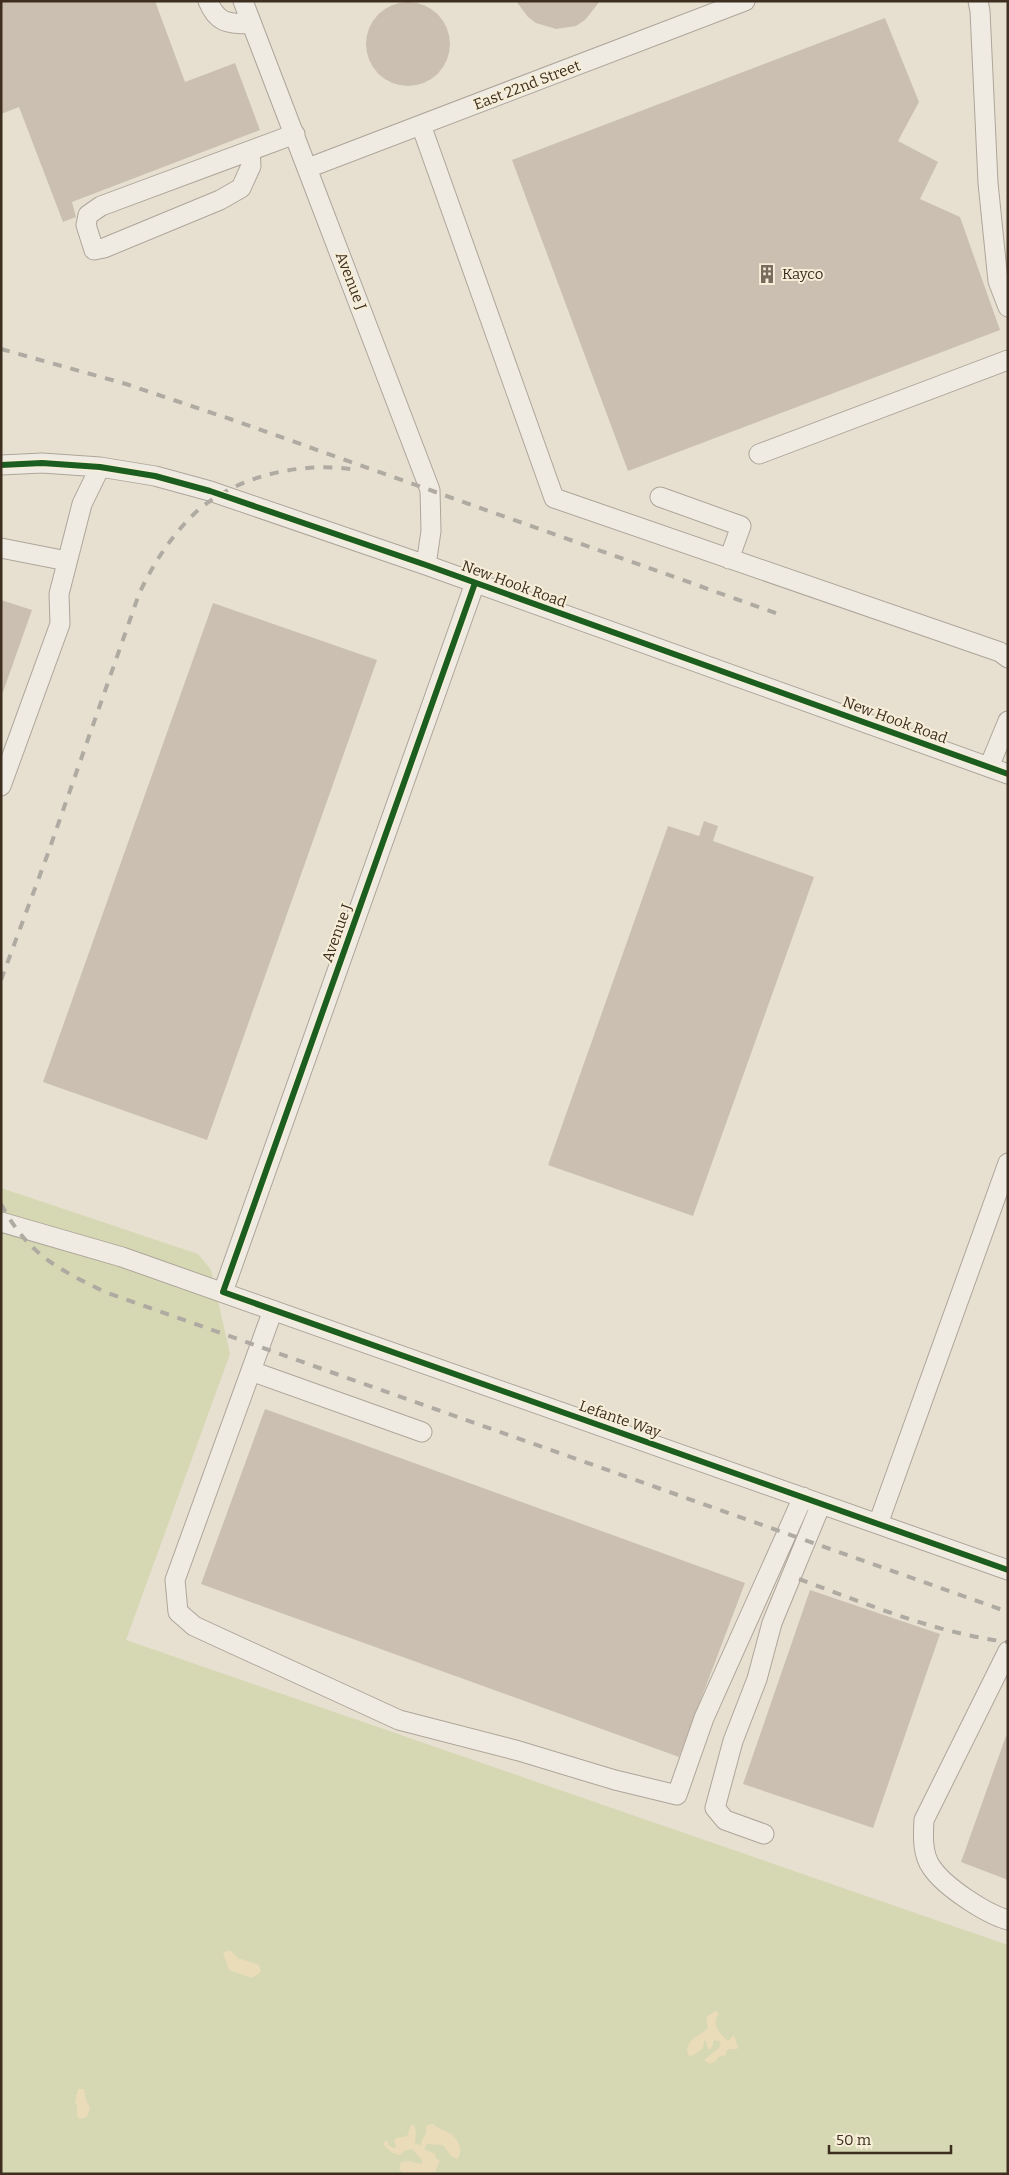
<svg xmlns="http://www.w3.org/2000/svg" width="1009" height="2175" viewBox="0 0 1009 2175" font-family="Bitter,serif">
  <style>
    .green { fill: #d6d7b3 }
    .sand { fill: #eadcb9 }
    .building { fill: #cbbfb2 }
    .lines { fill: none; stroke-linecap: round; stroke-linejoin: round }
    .minor-casing { stroke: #ada599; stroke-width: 21 }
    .minor { stroke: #efebe3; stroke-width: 19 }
    .rail { stroke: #afaaa2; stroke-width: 4; stroke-dasharray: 9 9; stroke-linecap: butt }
    .cycleway-casing { stroke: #f7eed8; stroke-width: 9 }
    .cycleway { stroke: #1b5e20; stroke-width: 6 }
    .labels { text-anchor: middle; stroke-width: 4; stroke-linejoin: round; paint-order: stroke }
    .street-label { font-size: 15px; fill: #3d2e20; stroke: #f7eed8 }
    .poi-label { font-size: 15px; fill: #3d2e20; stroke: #f7eed8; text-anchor: start }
  </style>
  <rect width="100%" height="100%" fill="#e7e0d1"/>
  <path class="green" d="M1 1188 198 1254 211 1270 230 1354 126 1640 1008 1945V2174H1Z"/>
  <path class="sand" d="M227 1951H231L238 1958 259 1965 261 1972 252 1978 229 1970 223 1953Z
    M716 2011 719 2014C710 2024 721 2035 728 2041L734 2035 738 2047 737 2049H730L726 2051V2055L718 2057 716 2061 710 2064 704 2060 719 2048 721 2043 719 2041 714 2040 711 2049H708L706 2041H704L703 2048 694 2055 689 2056C681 2042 701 2035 708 2028L706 2017Z
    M78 2089H84L86 2100 90 2108 87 2117 80 2119 77 2116V2106L75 2102Z
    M433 2124C438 2129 445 2130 451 2134 459 2140 464 2152 457 2159L451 2156 443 2145 427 2144 424 2149 435 2154 436 2159 440 2160 435 2172 404 2174 399 2169 401 2162 408 2161 422 2164V2160L412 2149 404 2151 400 2155C394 2155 384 2148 383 2142L388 2141V2145L394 2148 396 2146 394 2141 397 2138 407 2136 411 2125H414L416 2131 415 2144 422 2145 421 2142 426 2133V2127L427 2125Z"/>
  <path class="building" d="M1 1H155L185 82 235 63 260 130 72 202 76 217 63 222 19 107 1 114Z
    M516 1H600L585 20 576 26 556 29 536 23 528 17Z
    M366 44a42 42 0 1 1 84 0a42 42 0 1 1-84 0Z
    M885 18 919 102 898 141 938 162 920 199 960 217 1000 330 628 471 512 160Z
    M1 600 32 610 3 692H1Z
    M213 603 377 660 207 1140 43 1082Z
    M704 821 718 826 713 841 814 877 693 1216 548 1165 668 826 699 836Z
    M265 1409 745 1583 679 1757 201 1584Z
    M810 1590 940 1634 873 1828 743 1784Z
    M1006 1736 1008 1737V1880L961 1862Z"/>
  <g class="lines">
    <g class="minor-casing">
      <path id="minor" d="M208 1C218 25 229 23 252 24
        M243 1 430 490 431 531 426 565
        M978 1 980 11 988 183 998 281 1008 307
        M421 125 554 498 1000 652 1008 658
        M250 151 251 166 241 188 220 200 104 248 94 250 86 225 88 215 101 206 295 134
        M308 168 745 1
        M759 454 1008 360
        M1 465 42 463 100 467 155 476 210 491 426 565 1008 774
        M660 497 741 526 729 559
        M1 548 67 561
        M989 767 1008 721
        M1 786 60 624 59 594 82 504 100 467
        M1 1222 122 1257 1008 1570
        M223 1292 475 583
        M273 1310 175 1580 178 1612 194 1626 399 1720 519 1751 615 1780 677 1795 704 1718 803 1497
        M251 1371 422 1432
        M878 1524 1008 1163
        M1008 1651 924 1820C923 1835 922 1855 932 1868 945 1887 986 1914 1008 1920
        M764 1834 725 1820 715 1808 733 1741 757 1679 772 1623 821 1504"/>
    </g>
    <use href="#minor" class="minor"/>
    <path class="rail" d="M1 349 126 384 233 420 784 616
      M1 980 47 856 139 594C153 564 171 536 195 513 237 475 302 461 357 470
      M1 1204C28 1254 56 1268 105 1292L1008 1612
      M799 1579C867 1604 935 1633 1008 1642"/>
    <g class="cycleway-casing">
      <path id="cycleway" d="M1 465 42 463 100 467 155 476 210 491 426 565 1008 774
        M475 583 223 1292 1008 1570"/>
    </g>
    <use href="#cycleway" class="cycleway"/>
  </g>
  <defs>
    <g id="building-bare" transform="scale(1.5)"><path d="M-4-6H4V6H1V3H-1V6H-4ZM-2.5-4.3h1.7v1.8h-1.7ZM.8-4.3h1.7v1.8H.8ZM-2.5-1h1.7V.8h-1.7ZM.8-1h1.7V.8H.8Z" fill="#786c5e" stroke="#f7eed8" stroke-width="2.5" paint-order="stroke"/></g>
  </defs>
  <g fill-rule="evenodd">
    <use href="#building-bare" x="767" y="274"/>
  </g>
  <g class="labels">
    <g class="street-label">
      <text transform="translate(527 85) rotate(-21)" y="5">East 22nd Street</text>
      <text transform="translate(351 281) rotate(69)" y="5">Avenue J</text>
      <text transform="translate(514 584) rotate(20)" y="5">New Hook Road</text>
      <text transform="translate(895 720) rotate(20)" y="5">New Hook Road</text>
      <text transform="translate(337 933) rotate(-70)" y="5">Avenue J</text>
      <text transform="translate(620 1419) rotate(19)" y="5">Lefante Way</text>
    </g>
    <g class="poi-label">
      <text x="782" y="279">Kayco</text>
    </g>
  </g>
  <rect width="1009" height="2175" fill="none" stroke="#3d2e20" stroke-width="5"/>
  <path d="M829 2145v8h122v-8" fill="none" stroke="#3d2e20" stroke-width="2.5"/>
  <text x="836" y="2145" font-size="15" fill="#3d2e20" stroke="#f7eed8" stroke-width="4" paint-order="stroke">50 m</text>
</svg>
